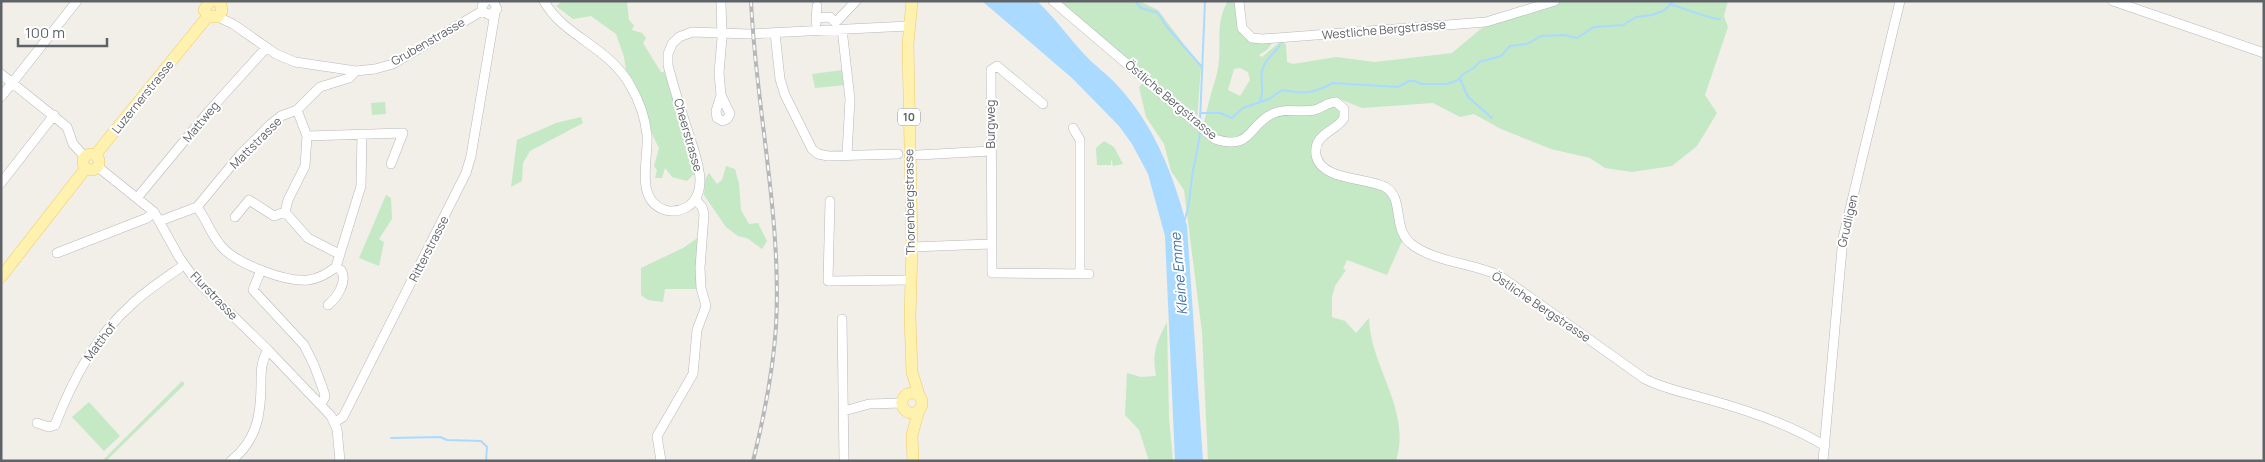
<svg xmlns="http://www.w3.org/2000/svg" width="2265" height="462" viewBox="0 0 2265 462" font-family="Manrope,sans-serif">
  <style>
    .green { fill: #c5e8c5; fill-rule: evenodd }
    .water { fill: #aadaff }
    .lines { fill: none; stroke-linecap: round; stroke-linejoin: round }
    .stream { stroke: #aadaff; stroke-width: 2 }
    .minor-casing { stroke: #b5b8bc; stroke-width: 10 }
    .major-casing { stroke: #f2c960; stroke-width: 12 }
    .minor { stroke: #fff; stroke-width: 9 }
    .major { stroke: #fff2af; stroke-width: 11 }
    .rail-casing { stroke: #b6b7b8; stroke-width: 4 }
    .rail { stroke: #fff; stroke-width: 2; stroke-dasharray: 5.5; stroke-linecap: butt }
    .labels { text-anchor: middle; stroke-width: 4; stroke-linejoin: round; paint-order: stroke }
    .shield { fill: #fff; stroke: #8f9295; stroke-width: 1 }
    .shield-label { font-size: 11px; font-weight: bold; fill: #5f6368 }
    .street-label { font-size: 12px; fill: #5f6368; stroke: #fff }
    .water-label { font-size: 14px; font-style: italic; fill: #4174aa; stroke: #fff }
  </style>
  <rect width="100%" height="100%" fill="#f1efe8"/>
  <path class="green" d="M563 1H627L629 20 634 25 632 30 642 33 646 38 643 43 661 72H664C676 105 690 139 694 174L687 181 672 177 665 168 662 178H655L657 170 654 166 659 148 653 136 635 83 626 70 624 57 616 34 591 16 573 19 556 6Z
    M1057 1H1139L1158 10 1201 67 1197 121Z
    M1228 1H1237L1240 31 1274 40 1268 49 1259 55 1262 57 1282 40 1286 45 1287 62 1293 64 1336 57 1375 62 1452 53 1488 23 1561 1H1728L1724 16 1728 27 1705 95 1717 113 1697 146 1672 166 1632 172 1605 168 1590 158 1551 149 1501 129 1474 114 1460 117 1433 103 1362 108 1337 98 1316 107 1280 109 1241 138 1220 139 1203 126C1207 109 1211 93 1216 77 1224 50 1213 25 1228 1ZM1240 68 1248 72 1250 80 1240 96 1228 90 1234 69Z
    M843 70 845 85 815 88 812 74Z
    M1144 81 1209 140C1216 145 1222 145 1231 146L1274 115 1337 105 1342 116 1325 131 1316 161 1390 193 1403 239 1387 275 1347 260 1343 269 1346 270 1335 286 1332 297V317L1345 321 1356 333 1369 318C1370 367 1412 410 1396 461H1208L1202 332 1184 190 1171 171 1164 144 1146 117 1139 87Z
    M385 102 386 114 372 115 371 103Z
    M581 117 583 123 530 151 523 163 522 181 511 187 517 140 556 123Z
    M1104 141 1114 147 1123 164 1113 166 1111 158V165H1097L1096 148Z
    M726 166 735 169 739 184 741 210 749 224 758 223 767 241 762 249 747 238 738 236 726 227 704 195 705 179 709 173 717 184 722 180Z
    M386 195 391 198 392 219 379 239 384 242 379 266 359 258Z
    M699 237 700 289H665L663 302 648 300 641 295V268L683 248Z
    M1167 322 1169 418 1173 461H1149L1139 430 1125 415 1127 373 1141 377 1156 376C1152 352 1156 343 1167 322Z
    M182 381 185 384 106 461H102Z
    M89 402 120 436 104 451 72 417Z"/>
  <path class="water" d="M982 1H1037C1055 18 1069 38 1085 55 1095 66 1107 74 1116 84 1154 124 1173 174 1187 226L1203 461H1175L1165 236 1148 174 1132 144 1119 126 1072 78Z"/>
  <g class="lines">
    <path class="stream" d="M1135 1 1141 8 1158 13 1167 27 1202 67
      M1670 4C1680 7 1713 20 1720 19
      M1460 79 1468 97 1492 118
      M1260 101C1265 91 1260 82 1262 72 1263 61 1274 54 1280 45
      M1201 113H1220L1232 118 1243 108 1269 99 1282 90C1305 94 1312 94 1333 83L1398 87 1409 81H1414L1422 84H1447L1458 80 1462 75 1475 67 1479 62 1501 56 1510 46 1527 44 1541 36 1564 35 1577 38 1594 27 1623 25 1636 17 1652 15 1665 10 1673 1
      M1200 121 1205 1
      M1185 219C1190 204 1190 193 1192 177 1194 162 1199 147 1200 131
      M391 438 440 437 447 440 481 441 487 447 486 461"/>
    <g class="minor-casing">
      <path id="minor" d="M486 1 482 6V11L490 15 497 9 493 1
        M544 1C563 36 608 46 630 85 639 100 645 117 647 135 649 158 634 200 665 210 672 212 680 211 687 207 696 202 700 191 700 181 700 168 695 154 691 141 683 116 674 90 668 65V54L672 44 679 37 692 32 749 34 909 26
        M721 1 722 38 719 73 721 95 730 114 727 119 723 121 717 118 716 111 721 95
        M1053 1 1215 139C1252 151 1248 125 1272 114 1286 107 1300 113 1314 110 1322 108 1328 102 1336 102L1344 109V118C1336 132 1313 133 1316 155 1321 181 1366 177 1385 187 1406 199 1390 230 1414 246 1439 263 1473 263 1500 276L1645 379C1665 389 1686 393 1707 399 1747 410 1790 424 1825 446
        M1239 1 1242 28 1252 38 1262 39 1486 22 1555 1
        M2113 1 2264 53
        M218 17 233 24 276 54 295 62 356 71 375 69 393 64 482 11
        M816 18 830 17 834 21H837L856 1
        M816 23 817 6
        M842 29 850 99 847 154
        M775 33 780 79 785 95 812 149 818 154 828 156 898 154
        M1 74 67 127 73 144 85 157
        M1 97 77 1
        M1043 104 997 66 991 70 992 273 1089 274
        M297 110 307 136 305 166 288 200 285 212 308 238 339 254
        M1073 128 1080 140V274
        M307 136 403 133 391 164
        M918 155 991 151
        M98 167 154 212 179 257 194 278 268 350 331 416 337 429 340 461
        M1 183 54 115
        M137 198 209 111 266 48
        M830 201 828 281 910 280
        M197 207C207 220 211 235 222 247 237 264 285 282 308 280 318 279 327 274 336 267L341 270C348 281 337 298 328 305
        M235 217 249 200 274 216 285 212
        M160 221 197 207 240 155 271 124 281 116 297 110 320 87 349 78 356 71
        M912 247 990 244
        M57 253 147 218 154 212
        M336 267 361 186 362 134
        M261 270 253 290 304 345 314 365 324 392 325 397 321 404
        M842 319 844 461
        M844 411 869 404 902 403
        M335 422 343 417 466 173 471 156 495 13
        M37 423 49 427 55 425C73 379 95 337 132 304 148 289 167 277 184 265
        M231 461C257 440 261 415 261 383 261 371 261 361 268 350
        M661 461 657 436 693 374 697 330 706 306 701 288 700 268 704 214 702 207 695 199
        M1823 461 1843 238 1900 1"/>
    </g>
    <g class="major-casing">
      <path id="major" d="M210 1 204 10 208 16 218 17 222 11 221 5 217 1
        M912 1 908 44 912 247 910 317 912 372 919 395
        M83 162a8 8 0 1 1 16 0a8 8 0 1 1-16 0Z
        M96 154 208 16
        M1 277 86 168
        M902 403a10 10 0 1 1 20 0a10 10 0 1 1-20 0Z
        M913 461 912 435 919 410"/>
    </g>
    <use href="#minor" class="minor"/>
    <use href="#major" class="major"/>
    <g class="rail-casing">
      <path id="rail" d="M751 1C756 109 782 218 776 326 773 372 764 417 753 461"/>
    </g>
    <use href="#rail" class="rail"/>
  </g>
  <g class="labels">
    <rect class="shield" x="898" y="108.5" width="22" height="17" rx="4"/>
    <g class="shield-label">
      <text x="909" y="121">10</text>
    </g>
    <g class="street-label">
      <text transform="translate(1384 30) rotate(-5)" y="4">Westliche Bergstrasse</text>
      <text transform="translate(428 42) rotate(-30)" y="4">Grubenstrasse</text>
      <text transform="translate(143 97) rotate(-51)" y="4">Luzernerstrasse</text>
      <text transform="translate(1171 100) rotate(40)" y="4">Östliche Bergstrasse</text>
      <text transform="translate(201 122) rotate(-50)" y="4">Mattweg</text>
      <text transform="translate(991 124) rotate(-90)" y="4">Burgweg</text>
      <text transform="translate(688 135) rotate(74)" y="4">Cheerstrasse</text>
      <text transform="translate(256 143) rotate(-45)" y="4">Mattstrasse</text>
      <text transform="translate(910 202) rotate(-91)" y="4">Thorenbergstrasse</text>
      <text transform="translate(1848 221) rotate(-77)" y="4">Grudligen</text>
      <text transform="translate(429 249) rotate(-63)" y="4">Ritterstrasse</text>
      <text transform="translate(214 296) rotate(46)" y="4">Flurstrasse</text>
      <text transform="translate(1541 307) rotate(34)" y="4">Östliche Bergstrasse</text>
      <text transform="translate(100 342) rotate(-53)" y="4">Matthof</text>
    </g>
    <g class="water-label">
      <text transform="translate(1179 274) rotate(-95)" y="5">Kleine Emme</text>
    </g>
  </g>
  <rect width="2265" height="462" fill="none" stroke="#5f6368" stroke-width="5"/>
  <path d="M18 38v8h89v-8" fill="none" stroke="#5f6368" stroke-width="2.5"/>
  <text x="25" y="38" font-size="15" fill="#5f6368" stroke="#ffffff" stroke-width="4" paint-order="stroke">100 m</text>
</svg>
